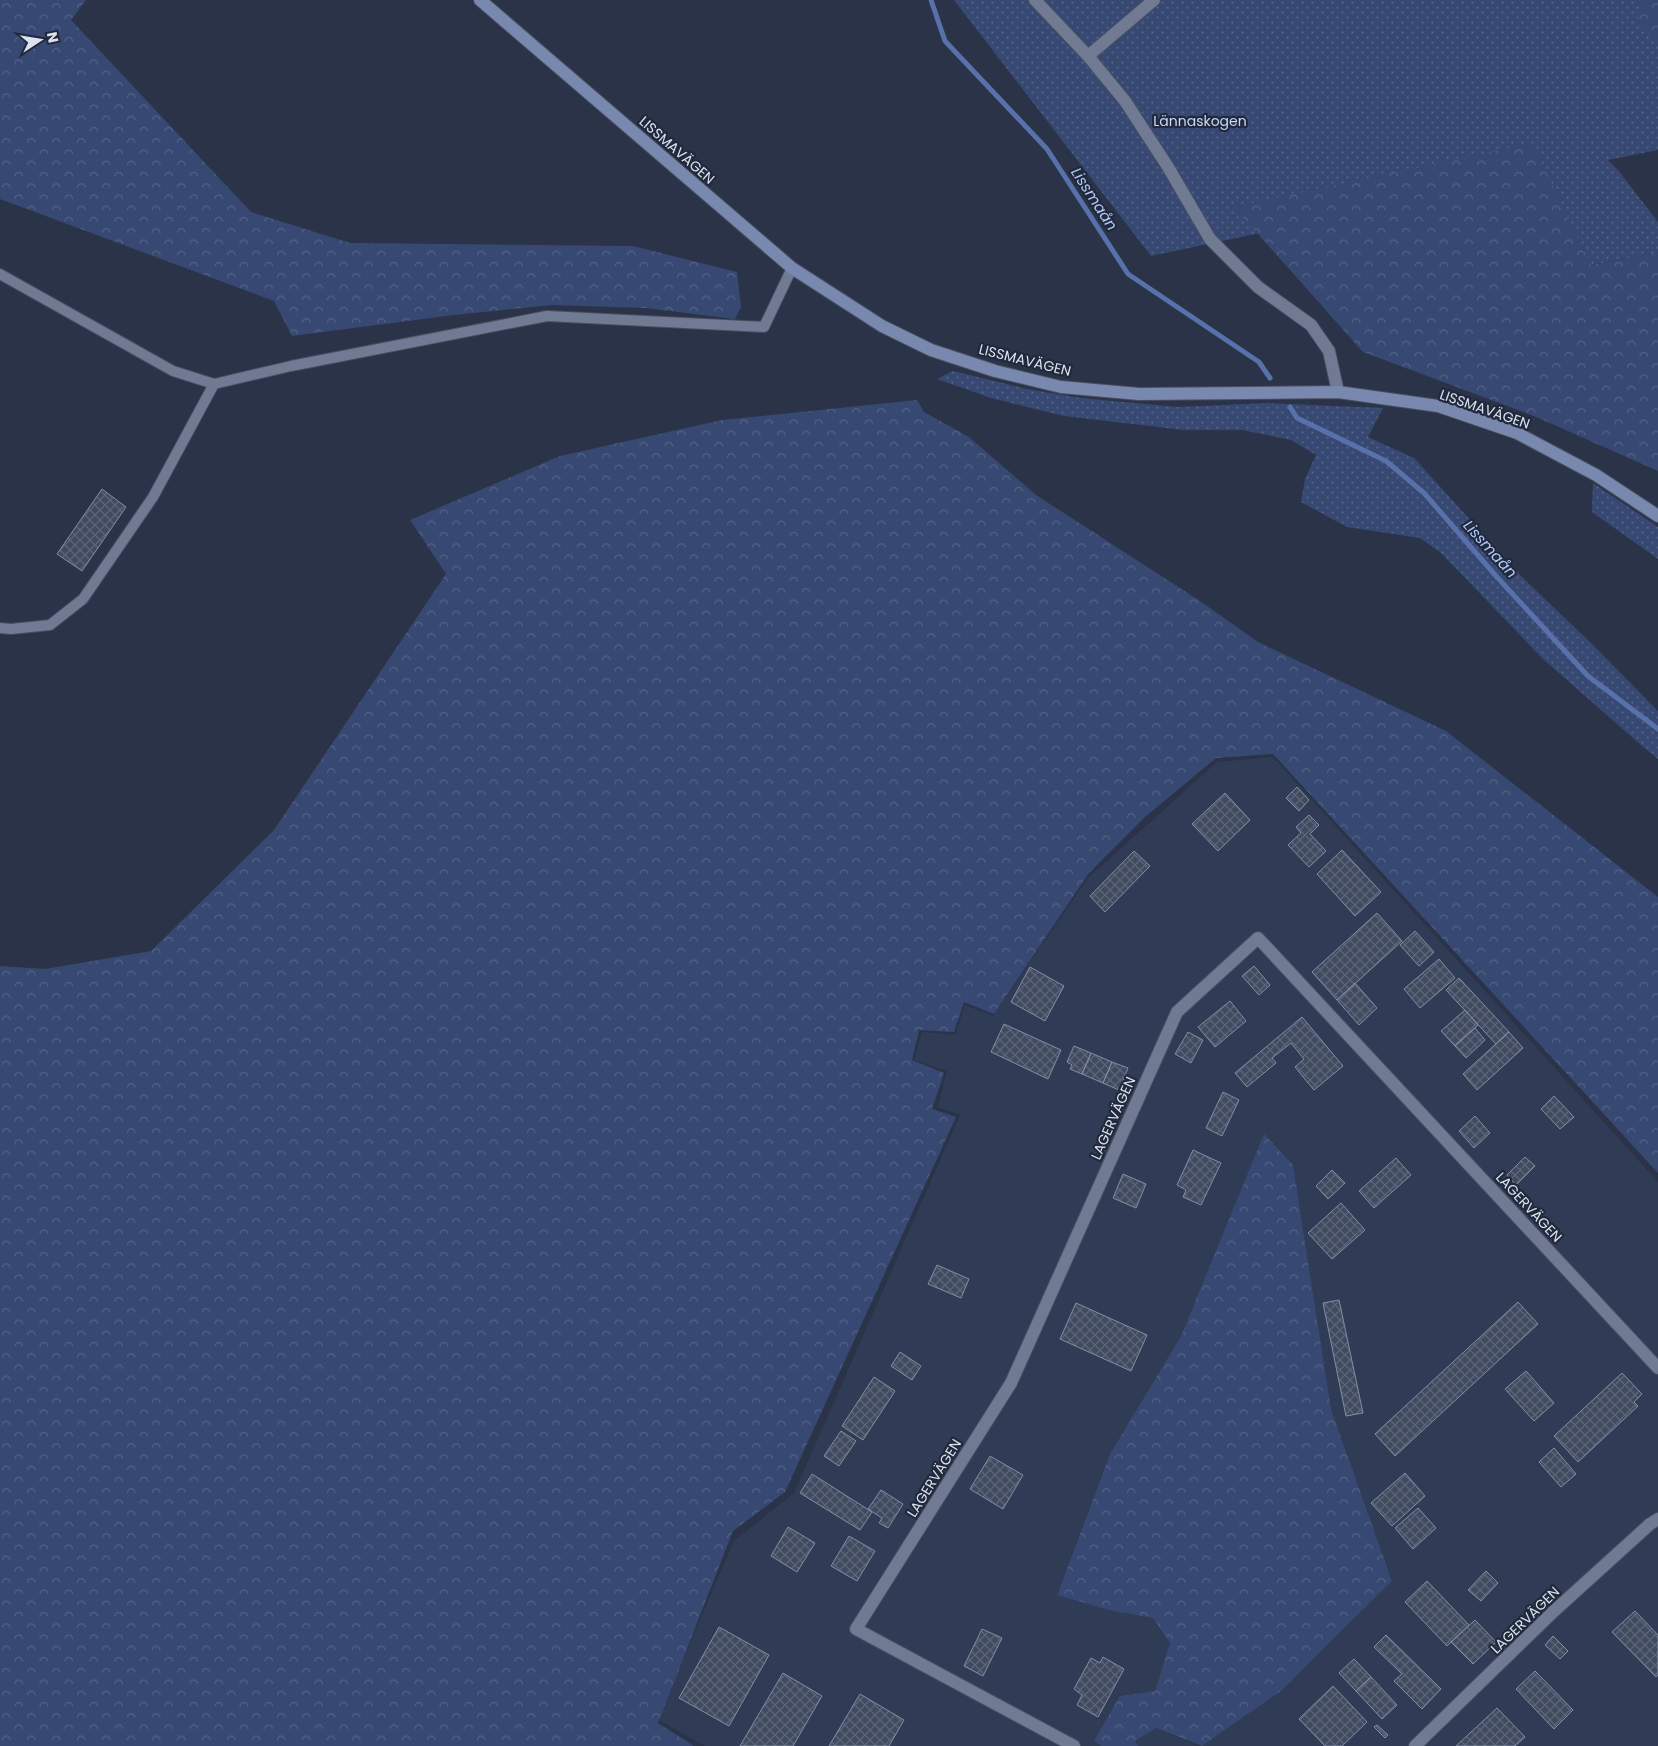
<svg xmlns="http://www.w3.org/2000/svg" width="1658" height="1746" viewBox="0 0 1658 1746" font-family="Poppins,sans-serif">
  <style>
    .built { fill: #303b55 }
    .green { fill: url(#green-dots) }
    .forest { fill: url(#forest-crowns) }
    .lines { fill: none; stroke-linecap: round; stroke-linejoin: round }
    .stream { stroke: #5971aa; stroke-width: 5 }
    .building { fill: url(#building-cross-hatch); stroke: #838ea6 }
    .lane-casing { stroke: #474f5f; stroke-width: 12 }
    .street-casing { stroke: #474f5f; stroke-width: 14 }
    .secondary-casing { stroke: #474f5f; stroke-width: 14 }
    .lane { stroke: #707a92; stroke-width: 10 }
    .street { stroke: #707a92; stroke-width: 12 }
    .secondary { stroke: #7888ae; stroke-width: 12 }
    .labels { text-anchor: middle; stroke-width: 4.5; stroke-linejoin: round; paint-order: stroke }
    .park-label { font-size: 14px; fill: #c9d8fa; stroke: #21293d }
    .street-label { font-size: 14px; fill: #dce2ef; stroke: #21293d }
    .water-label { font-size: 15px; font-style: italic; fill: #b2c8f9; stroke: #21293d }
  </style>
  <defs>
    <pattern id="green-dots" width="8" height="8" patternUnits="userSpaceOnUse" patternTransform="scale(1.25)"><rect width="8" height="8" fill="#374972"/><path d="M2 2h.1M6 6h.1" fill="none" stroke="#536386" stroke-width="1.8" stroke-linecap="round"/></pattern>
    <pattern id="forest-crowns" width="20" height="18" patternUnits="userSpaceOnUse" patternTransform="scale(1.25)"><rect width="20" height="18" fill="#374972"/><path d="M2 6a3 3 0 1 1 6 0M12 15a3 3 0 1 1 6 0" fill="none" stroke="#536386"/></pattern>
    <pattern id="building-cross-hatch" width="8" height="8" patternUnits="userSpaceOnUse" patternTransform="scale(1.25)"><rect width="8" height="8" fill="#414b60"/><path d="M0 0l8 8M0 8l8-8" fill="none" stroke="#5c6577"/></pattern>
  </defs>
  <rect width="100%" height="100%" fill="#2a3347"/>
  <path class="built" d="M1273 757 1658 1182V1746H1202L1281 1691 1392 1581 1331 1409 1293 1166 1264 1135 1181 1336 1110 1454 1057 1594 1113 1611 1153 1618 1170 1643 1155 1691 1094 1740 1101 1746H705L657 1719 734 1541 794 1493 960 1115 938 1107 947 1071 914 1060 922 1032 955 1035 965 1005 993 1016 1088 878 1217 762Z
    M1156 1728 1199 1746H1138L1135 1741Z"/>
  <path class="green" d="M954 0H1658V150L1608 160 1618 170 1658 222V253L1591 265 1546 173 1151 256Z
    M953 371 1027 389 1081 398 1177 407 1267 403 1383 408 1368 437 1414 458 1523 578 1592 644 1658 711V759L1642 746 1543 659 1441 553 1420 538 1347 527 1301 502 1305 479 1316 455 1291 440 1242 430H1184L1064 416 991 398 937 379Z
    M1593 483 1658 527V559L1592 512Z"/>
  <path class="forest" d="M0 0H86L71 20 251 212 350 243 633 246 737 272 741 307 735 319 646 308 551 305 454 315 292 336 274 301 0 199Z
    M1641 0H1658V46L1637 17Z
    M1532 143 1591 265 1658 253V471L1534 416 1363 352 1234 207Z
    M917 400 924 412 969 437 1036 495 1200 601 1258 642 1446 731 1658 897V1173L1273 754 1216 758 1145 817 1089 873 994 1014 964 1002 954 1032 919 1030 912 1060 944 1073 932 1109 956 1117 785 1492 733 1531 658 1723 694 1746H0V966L45 969 151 951 274 830 446 574 410 520 560 456 722 420Z
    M1264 1134 1293 1165 1331 1409 1392 1581 1281 1691 1202 1746 1156 1728 1135 1741 1138 1746H1101L1094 1741 1120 1696 1155 1691 1170 1643 1153 1618 1113 1611 1057 1595 1110 1454 1181 1336Z"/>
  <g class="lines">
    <path class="stream" d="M931 0 945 41 1047 149 1128 274 1259 362 1270 378
      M1290 407 1297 418 1386 461 1424 493 1496 576 1588 676 1658 729"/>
  </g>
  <path class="building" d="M102 489 126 507 82 571 57 554Z
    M1297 787 1309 800 1299 811 1286 798Z
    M1225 793 1250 820 1218 851 1192 824Z
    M1309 815 1319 825 1310 834 1326 851 1309 867 1288 845 1301 833 1296 827Z
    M1342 850 1381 892 1355 916 1317 874Z
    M1134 851 1150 866 1105 912 1090 896Z
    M1377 913 1402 941 1337 1000 1312 972Z
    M1415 931 1434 952 1419 966 1400 945Z
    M1439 959 1455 978 1420 1008 1404 989Z
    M1254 966 1270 985 1259 995 1242 976Z
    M1030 967 1064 986 1045 1021 1011 1002Z
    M1459 978 1509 1032 1496 1044 1446 990Z
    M1355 983 1377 1008 1359 1025 1337 1000Z
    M1230 1001 1246 1021 1215 1047 1198 1027Z
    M1465 1010 1478 1025 1455 1046 1441 1031Z
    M1302 1017 1343 1066 1314 1090 1295 1067 1304 1059 1291 1043 1272 1058 1276 1063 1247 1087 1235 1073Z
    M1004 1024 1061 1050 1048 1079 991 1052Z
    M1475 1028 1485 1040 1466 1058 1455 1046Z
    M1188 1032 1203 1040 1191 1063 1175 1054Z
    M1509 1032 1523 1048 1477 1090 1463 1074Z
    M1074 1046 1091 1053 1082 1074 1070 1069 1072 1065 1067 1062Z
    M1091 1053 1112 1062 1103 1083 1082 1074Z
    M1112 1062 1128 1068 1119 1090 1103 1083Z
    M1223 1092 1239 1100 1222 1136 1206 1128Z
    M1554 1096 1574 1117 1560 1129 1541 1109Z
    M1475 1116 1490 1133 1474 1148 1459 1131Z
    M1193 1150 1221 1163 1201 1205 1183 1197 1186 1190 1177 1185Z
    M1525 1157 1535 1166 1516 1185 1507 1175Z
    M1396 1158 1411 1175 1374 1208 1359 1191Z
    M1332 1170 1345 1183 1328 1199 1316 1186Z
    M1123 1174 1146 1184 1136 1208 1113 1198Z
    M1341 1203 1365 1230 1332 1259 1308 1233Z
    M937 1265 969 1279 961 1298 928 1284Z
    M1339 1300 1363 1413 1346 1416 1323 1303Z
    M1518 1302 1538 1324 1395 1456 1375 1434Z
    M1076 1303 1147 1335 1131 1371 1060 1339Z
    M900 1352 921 1366 912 1380 891 1366Z
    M1526 1371 1554 1403 1534 1421 1505 1389Z
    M1622 1373 1642 1394 1634 1402 1638 1406 1578 1462 1554 1436Z
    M874 1377 895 1391 863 1440 842 1426Z
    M841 1431 856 1441 839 1466 824 1456Z
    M1554 1448 1576 1474 1561 1487 1539 1462Z
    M990 1456 1023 1475 1003 1509 970 1489Z
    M1405 1473 1425 1496 1392 1526 1371 1503Z
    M812 1474 872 1512 860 1530 800 1493Z
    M881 1490 903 1504 888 1528 879 1523 882 1518 868 1509Z
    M1418 1508 1436 1528 1413 1549 1395 1528Z
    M788 1527 815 1543 797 1572 771 1556Z
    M849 1536 875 1551 857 1581 831 1566Z
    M1486 1571 1498 1583 1481 1601 1468 1590Z
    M1427 1581 1469 1625 1447 1646 1405 1602Z
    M1635 1611 1658 1635V1675L1656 1677 1612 1632Z
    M1475 1620 1496 1642 1473 1664 1451 1642Z
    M719 1627 769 1655 729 1726 679 1698Z
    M982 1629 1002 1638 983 1676 964 1666Z
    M1386 1635 1441 1689 1422 1709 1394 1681 1402 1674 1374 1647Z
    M1553 1636 1568 1651 1560 1659 1545 1645Z
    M1103 1657 1124 1669 1098 1717 1077 1705 1082 1695 1074 1689 1091 1658 1100 1663Z
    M1354 1659 1371 1677 1356 1691 1339 1673Z
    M1535 1671 1573 1710 1554 1729 1516 1689Z
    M783 1673 822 1696 793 1746H740Z
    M1371 1677 1397 1705 1382 1719 1356 1691Z
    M1333 1686 1367 1722 1342 1746H1325L1299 1719Z
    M860 1694 904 1720 889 1746H829Z
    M1497 1708 1525 1737 1515 1746H1456Z
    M1377 1725 1388 1735 1385 1738 1374 1727Z"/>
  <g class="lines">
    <g class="lane-casing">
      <path id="lane" d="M0 274 173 371 214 384
        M0 628 11 629 50 625 83 599 153 497 214 384 291 366 547 316 764 327 792 268"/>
    </g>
    <g class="street-casing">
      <path id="street" d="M1035 0 1088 56 1125 101 1168 167 1210 239 1258 287 1311 325 1329 351 1338 392
        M1088 56 1154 0
        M1074 1746 856 1629 1011 1383 1177 1012 1258 938 1658 1368
        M1415 1746 1553 1612 1650 1524 1658 1519"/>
    </g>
    <g class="secondary-casing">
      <path id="secondary" d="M480 0 792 268 882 326 931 350 995 371 1061 387 1139 394 1338 392 1438 406 1517 433 1596 475 1658 516"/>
    </g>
    <use href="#lane" class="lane"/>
    <use href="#street" class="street"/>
    <use href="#secondary" class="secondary"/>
  </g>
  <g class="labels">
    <g class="park-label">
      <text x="1200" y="126">Lännaskogen</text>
    </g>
    <g class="street-label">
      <text transform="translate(677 150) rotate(41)" y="5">LISSMAVÄGEN</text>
      <text transform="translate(1025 360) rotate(14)" y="5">LISSMAVÄGEN</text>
      <text transform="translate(1485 409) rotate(19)" y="5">LISSMAVÄGEN</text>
      <text transform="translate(1113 1118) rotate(-66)" y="5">LAGERVÄGEN</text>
      <text transform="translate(1529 1207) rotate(47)" y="5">LAGERVÄGEN</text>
      <text transform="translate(934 1478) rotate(-58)" y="5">LAGERVÄGEN</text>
      <text transform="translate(1525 1620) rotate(-44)" y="5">LAGERVÄGEN</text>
    </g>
    <g class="water-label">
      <text transform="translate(1094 199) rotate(57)" y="5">Lissmaån</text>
      <text transform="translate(1490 549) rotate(48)" y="5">Lissmaån</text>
    </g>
  </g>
  <g transform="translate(40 40) rotate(78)" stroke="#21293d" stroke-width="4" paint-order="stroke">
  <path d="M0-4L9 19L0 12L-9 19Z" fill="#dce2ef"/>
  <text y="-8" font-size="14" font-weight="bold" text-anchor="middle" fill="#dce2ef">N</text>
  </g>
</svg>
